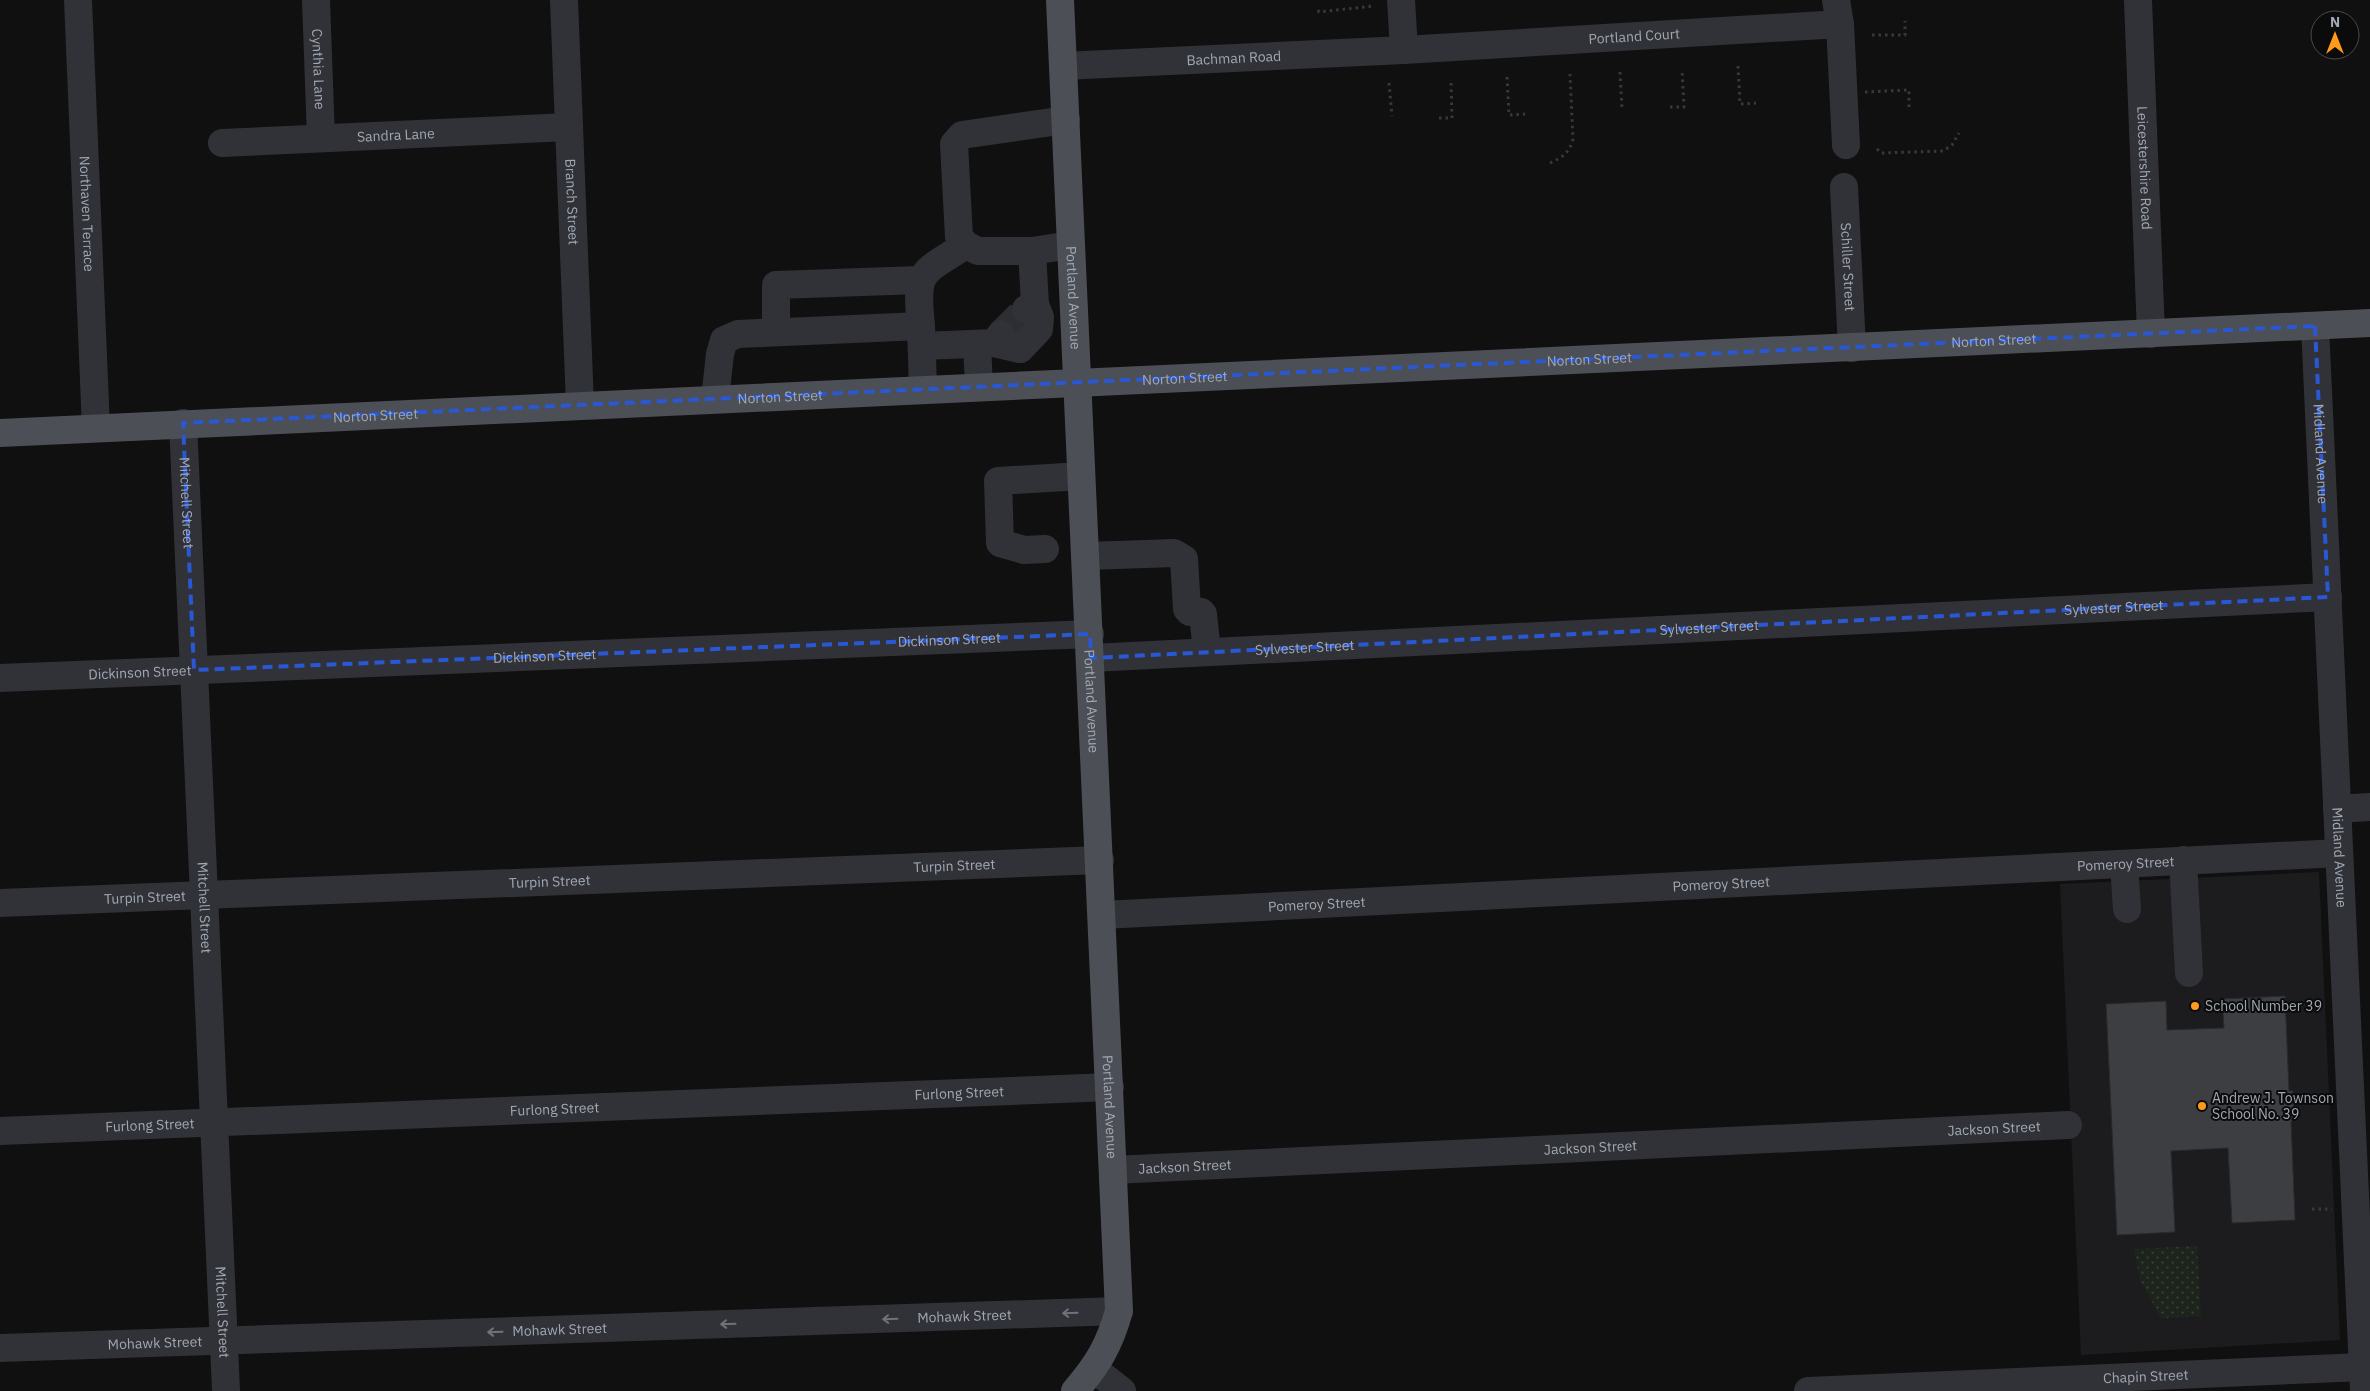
<svg xmlns="http://www.w3.org/2000/svg" width="2370" height="1391" viewBox="0 0 2370 1391" font-family="'IBM Plex Sans',sans-serif">
  <style>
    .built { fill: #1c1c1e }
    .park { fill: url(#park-dots) }
    .building { fill: #3c3e42; stroke: #2a2a2e }
    .lines { fill: none; stroke-linecap: round; stroke-linejoin: round }
    .minor-tunnel { stroke: #2d2e31; stroke-width: 28; stroke-dasharray: 28 14; stroke-linecap: butt }
    .path { stroke: #37393e; stroke-width: 3; stroke-dasharray: 2.5 4; stroke-linecap: butt }
    .minor { stroke: #313237; stroke-width: 28 }
    .major { stroke: #4c4f56; stroke-width: 28 }
    .oneway { stroke: #6e737b }
    .marked { fill: none; stroke: #2a57d4; stroke-width: 4; stroke-dasharray: 10 6; stroke-linejoin: round }
    .poi-dot { fill: #ff9a1a; stroke: #0b0b0c; stroke-width: 2 }
    .labels { text-anchor: middle; stroke-width: 4; stroke-linejoin: round; paint-order: stroke }
    .street-label { font-size: 14px; fill: #a0a8b3; stroke: #0b0b0c }
    .poi-label { font-size: 14px; fill: #a0a8b3; stroke: #0b0b0c; text-anchor: start }
  </style>
  <defs>
    <pattern id="park-dots" width="8" height="8" patternUnits="userSpaceOnUse" patternTransform="scale(1.25)"><rect width="8" height="8" fill="#1c241c"/><path d="M2 2h.1M6 6h.1" fill="none" stroke="#3a413b" stroke-width="1.8" stroke-linecap="round"/></pattern>
  </defs>
  <rect width="100%" height="100%" fill="#101011"/>
  <path class="built" d="M2319 872 2340 1340 2081 1355 2060 884Z"/>
  <path class="park" d="M2197 1246 2201 1316 2161 1318 2140 1280 2134 1249Z"/>
  <path class="building" d="M2285 996 2289 1091H2293L2294 1121H2291L2295 1220 2232 1223 2228 1148 2171 1151 2175 1232 2117 1235 2106 1004 2166 1001 2167 1030 2224 1028 2222 999Z"/>
  <g class="lines">
    <path class="minor-tunnel" d="M1001 334 1026 309"/>
    <path class="path" d="M1318 10 1319 12 1373 6
      M1872 35H1905V21
      M1738 66 1740 104 1756 103
      M1620 72 1622 109
      M1507 77 1509 115 1525 114
      M1389 83 1392 116
      M1865 92 1909 90V108
      M1670 107H1684L1682 69
      M1439 118H1452L1451 80
      M1877 149 1881 153 1943 151 1952 145 1959 133
      M1550 163C1562 158 1570 152 1573 139L1570 74
      M2312 1209H2332"/>
    <g class="minor">
      <path id="s1" d="M78 0 96 428"/>
      <path id="s2" d="M316 0 321 138"/>
      <path id="s3" d="M564 0 580 405"/>
      <path d="M1401 0 1404 50"/>
      <path d="M1836 0 1840 24 1846 145"/>
      <path id="s4" d="M2138 0 2151 334"/>
      <path id="s5" d="M1063 66 1404 50 1840 24"/>
      <path d="M1066 120 962 135 954 144 959 237 966 245 978 251H1032L1071 245"/>
      <path id="s6" d="M222 143 569 127"/>
      <path id="s7" d="M1844 187 1852 348"/>
      <path d="M1026 309 1035 305 1032 251"/>
      <path d="M921 326C915 269 921 274 966 245"/>
      <path id="s8" d="M2315 326 2364 1391"/>
      <path d="M776 331V285L920 280"/>
      <path d="M994 343 1020 349 1039 329 1040 317 1035 305"/>
      <path d="M977 344 979 387"/>
      <path d="M923 346 994 343 1001 334"/>
      <path d="M715 399 720 354 724 340 738 334 921 326 923 389"/>
      <path id="s9" d="M183 423 226 1391"/>
      <path d="M1045 549 1024 550 1000 543 998 481 1081 476"/>
      <path d="M1086 556 1174 553 1184 559 1187 609 1190 612H1201L1203 614 1207 652"/>
      <path id="s10" d="M1091 658 2328 597"/>
      <path id="s11" d="M0 678 1090 634"/>
      <path d="M2337 809 2370 807"/>
      <path d="M2183 860 2189 973"/>
      <path d="M2124 864 2127 909"/>
      <path id="s12" d="M0 903 1100 860"/>
      <path id="s13" d="M1102 915 2339 853"/>
      <path id="s14" d="M0 1131 1110 1087"/>
      <path id="s15" d="M1113 1170 2068 1125"/>
      <path id="s16" d="M0 1348 1119 1311"/>
      <path d="M1094 1369 1122 1391"/>
      <path id="s17" d="M1808 1391 2363 1367"/>
    </g>
    <g class="major">
      <path id="s18" d="M1060 0 1119 1311C1109 1346 1098 1364 1075 1391"/>
      <path id="s19" d="M0 433 2370 323"/>
    </g>
  </g>
  <defs><path id="oneway-shaft" d="M-6 0H5M1.5-3L5.5 0L1.5 3" fill="none" stroke-width="1.6" stroke-linecap="round" stroke-linejoin="round" transform="scale(1.25)"/></defs>
  <g class="oneway">
    <use href="#oneway-shaft" transform="translate(1070 1313) rotate(178)"/>
    <use href="#oneway-shaft" transform="translate(890 1319) rotate(178)"/>
    <use href="#oneway-shaft" transform="translate(728 1324) rotate(178)"/>
    <use href="#oneway-shaft" transform="translate(495 1332) rotate(178)"/>
  </g>
  <path class="marked" d="M2315 326 2328 597 1091 658 1090 634 194 670 183 423Z"/>
  <g class="poi-dot">
    <circle cx="2195" cy="1006" r="5"/>
    <circle cx="2202" cy="1106" r="5"/>
  </g>
  <g class="labels">
    <g class="street-label">
      <text dy="5" stroke="none"><textPath href="#s5" startOffset="572">Portland Court</textPath></text>
      <text dy="5" stroke="none"><textPath href="#s5" startOffset="171">Bachman Road</textPath></text>
      <text dy="5" stroke="none"><textPath href="#s2" startOffset="69">Cynthia Lane</textPath></text>
      <text dy="5" stroke="none"><textPath href="#s6" startOffset="174">Sandra Lane</textPath></text>
      <text dy="5" stroke="none"><textPath href="#s4" startOffset="168">Leicestershire Road</textPath></text>
      <text dy="5" stroke="none"><textPath href="#s3" startOffset="202">Branch Street</textPath></text>
      <text dy="5" stroke="none"><textPath href="#s1" startOffset="214">Northaven Terrace</textPath></text>
      <text dy="5" stroke="none"><textPath href="#s7" startOffset="80">Schiller Street</textPath></text>
      <text dy="5" stroke="none"><textPath href="#s18" startOffset="298">Portland Avenue</textPath></text>
      <text dy="5" stroke="none"><textPath href="#s19" startOffset="1996">Norton Street</textPath></text>
      <text dy="5" stroke="none"><textPath href="#s19" startOffset="1591">Norton Street</textPath></text>
      <text dy="5" stroke="none"><textPath href="#s19" startOffset="1186">Norton Street</textPath></text>
      <text dy="5" stroke="none"><textPath href="#s19" startOffset="781">Norton Street</textPath></text>
      <text dy="5" stroke="none"><textPath href="#s19" startOffset="376">Norton Street</textPath></text>
      <text dy="5" stroke="none"><textPath href="#s8" startOffset="128">Midland Avenue</textPath></text>
      <text dy="5" stroke="none"><textPath href="#s9" startOffset="80">Mitchell Street</textPath></text>
      <text dy="5" stroke="none"><textPath href="#s10" startOffset="1024">Sylvester Street</textPath></text>
      <text dy="5" stroke="none"><textPath href="#s10" startOffset="619">Sylvester Street</textPath></text>
      <text dy="5" stroke="none"><textPath href="#s11" startOffset="950">Dickinson Street</textPath></text>
      <text dy="5" stroke="none"><textPath href="#s10" startOffset="214">Sylvester Street</textPath></text>
      <text dy="5" stroke="none"><textPath href="#s11" startOffset="545">Dickinson Street</textPath></text>
      <text dy="5" stroke="none"><textPath href="#s11" startOffset="140">Dickinson Street</textPath></text>
      <text dy="5" stroke="none"><textPath href="#s18" startOffset="702">Portland Avenue</textPath></text>
      <text dy="5" stroke="none"><textPath href="#s8" startOffset="532">Midland Avenue</textPath></text>
      <text dy="5" stroke="none"><textPath href="#s13" startOffset="1025">Pomeroy Street</textPath></text>
      <text dy="5" stroke="none"><textPath href="#s12" startOffset="955">Turpin Street</textPath></text>
      <text dy="5" stroke="none"><textPath href="#s12" startOffset="550">Turpin Street</textPath></text>
      <text dy="5" stroke="none"><textPath href="#s13" startOffset="620">Pomeroy Street</textPath></text>
      <text dy="5" stroke="none"><textPath href="#s12" startOffset="145">Turpin Street</textPath></text>
      <text dy="5" stroke="none"><textPath href="#s13" startOffset="215">Pomeroy Street</textPath></text>
      <text dy="5" stroke="none"><textPath href="#s9" startOffset="485">Mitchell Street</textPath></text>
      <text dy="5" stroke="none"><textPath href="#s14" startOffset="960">Furlong Street</textPath></text>
      <text dy="5" stroke="none"><textPath href="#s18" startOffset="1108">Portland Avenue</textPath></text>
      <text dy="5" stroke="none"><textPath href="#s14" startOffset="555">Furlong Street</textPath></text>
      <text dy="5" stroke="none"><textPath href="#s14" startOffset="150">Furlong Street</textPath></text>
      <text dy="5" stroke="none"><textPath href="#s15" startOffset="882">Jackson Street</textPath></text>
      <text dy="5" stroke="none"><textPath href="#s15" startOffset="478">Jackson Street</textPath></text>
      <text dy="5" stroke="none"><textPath href="#s15" startOffset="72">Jackson Street</textPath></text>
      <text dy="5" stroke="none"><textPath href="#s9" startOffset="890">Mitchell Street</textPath></text>
      <text dy="5" stroke="none"><textPath href="#s16" startOffset="965">Mohawk Street</textPath></text>
      <text dy="5" stroke="none"><textPath href="#s16" startOffset="560">Mohawk Street</textPath></text>
      <text dy="5" stroke="none"><textPath href="#s16" startOffset="155">Mohawk Street</textPath></text>
      <text dy="5" stroke="none"><textPath href="#s17" startOffset="338">Chapin Street</textPath></text>
    </g>
    <g class="poi-label">
      <text x="2205" y="1011">School Number 39</text>
      <text x="2212" y="1103">Andrew J. Townson<tspan x="2212" dy="16">School No. 39</tspan></text>
    </g>
  </g>
  <g transform="translate(2335 35)"><circle r="24" fill="#0b0b0c" stroke="#474a4f"/>
  <path d="M0-4L9 19L0 12L-9 19Z" fill="#ff9a1a"/>
  <text y="-8" font-size="14" font-weight="bold" text-anchor="middle" fill="#a0a8b3">N</text>
  </g>
</svg>
